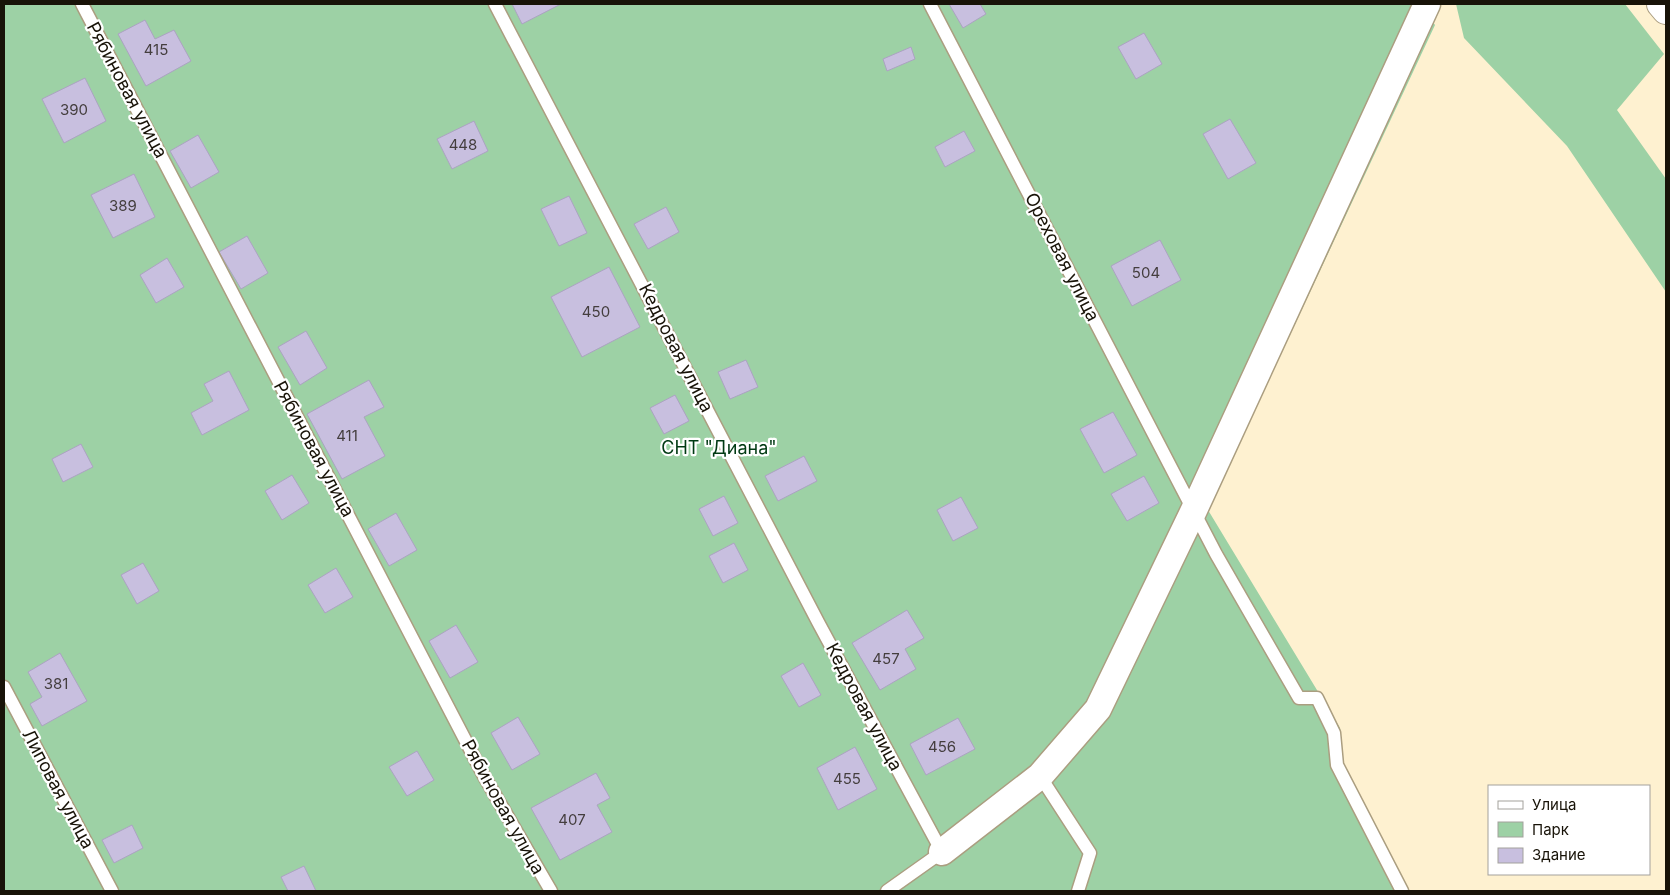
<svg xmlns="http://www.w3.org/2000/svg" width="1670" height="895" viewBox="0 0 1670 895" font-family="Inter,sans-serif">
  <style>
    .green { fill: #9dd1a5 }
    .building { fill: #c8bfdf; stroke: #aba3c1 }
    .lines { fill: none; stroke-linecap: round; stroke-linejoin: round }
    .service-casing { stroke: #ab9e80; stroke-width: 15 }
    .minor-casing { stroke: #ab9e80; stroke-width: 29 }
    .tertiary-casing { stroke: #ab9e80; stroke-width: 30 }
    .service { stroke: #fff; stroke-width: 12 }
    .minor { stroke: #fff; stroke-width: 26 }
    .tertiary { stroke: #fff; stroke-width: 28 }
    .labels { text-anchor: middle; stroke-width: 4.5; stroke-linejoin: round; paint-order: stroke }
    .number-label { font-size: 15px; fill: #443e3e }
    .street-label { font-size: 18px; fill: #181308; stroke: #fff }
    .park-label { font-size: 18px; fill: #003a13; stroke: #fff }
  </style>
  <rect width="100%" height="100%" fill="#fef1d0"/>
  <path class="green" d="M4 4H1420L1435 25 1208 510 1340 728 1342 762 1407 891H4Z
    M1456 4H1625L1664 54 1617 110 1666 179V292L1567 146 1464 38Z"/>
  <path class="building" d="M512 4H561L522 24Z
    M949 4H980L986 14 963 28Z
    M145 20 155 39 174 30 191 61 146 86 118 34Z
    M1144 33 1162 64 1136 79 1118 47Z
    M911 47 915 59 887 71 883 59Z
    M85 78 106 121 64 143 42 99Z
    M1230 119 1256 163 1228 179 1203 134Z
    M474 121 488 151 452 169 437 139Z
    M964 131 975 151 945 167 935 147Z
    M198 135 219 172 191 188 170 151Z
    M134 174 155 217 113 238 91 195Z
    M569 196 587 233 559 246 541 209Z
    M666 207 679 232 648 249 634 224Z
    M247 236 268 273 241 289 219 252Z
    M1160 240 1181 280 1132 306 1111 266Z
    M167 258 184 287 156 303 140 275Z
    M609 267 640 327 582 357 551 297Z
    M306 331 327 368 300 385 278 347Z
    M746 360 758 387 730 399 718 372Z
    M229 371 249 410 202 435 191 413 213 401 204 384Z
    M369 380 384 407 364 417 385 456 342 479 307 414Z
    M675 395 689 421 664 434 650 408Z
    M1113 412 1137 455 1104 473 1080 429Z
    M81 444 93 467 63 482 52 459Z
    M804 456 817 481 778 501 765 476Z
    M292 475 309 503 282 520 265 491Z
    M1144 476 1159 503 1127 521 1111 494Z
    M724 496 738 523 713 536 699 509Z
    M961 497 978 528 953 541 937 510Z
    M396 513 417 550 389 566 368 529Z
    M734 543 748 570 723 583 709 556Z
    M143 563 159 591 137 604 121 575Z
    M336 568 353 597 325 613 308 585Z
    M907 610 924 638 905 649 916 669 880 690 852 643Z
    M456 625 478 662 450 678 429 641Z
    M60 653 87 701 42 726 30 704 42 697 28 672Z
    M803 663 821 695 799 707 781 676Z
    M518 717 540 754 512 770 491 733Z
    M958 718 975 749 926 775 910 744Z
    M855 747 877 789 838 810 817 768Z
    M417 751 434 780 407 796 389 767Z
    M596 773 610 798 597 805 612 832 560 860 531 808Z
    M132 825 143 848 114 863 102 840Z
    M304 866 316 891H288L281 877Z"/>
  <g class="lines">
    <g class="service-casing">
      <path id="service" d="M82 4 484 776 551 891
        M495 4 818 622 942 852 887 891
        M930 4 1216 554 1299 698H1317L1334 733 1337 765 1402 891
        M4 687 112 891
        M1040 776 1090 853 1078 891"/>
    </g>
    <g class="minor-casing">
      <path id="minor" d="M942 852 1040 776 1098 709 1194 510 1427 4"/>
    </g>
    <g class="tertiary-casing">
      <path id="tertiary" d="M1661 4 1666 10"/>
    </g>
    <use href="#service" class="service"/>
    <use href="#minor" class="minor"/>
    <use href="#tertiary" class="tertiary"/>
  </g>
  <g class="labels">
    <g class="number-label">
      <text x="156" y="55">415</text>
      <text x="74" y="115">390</text>
      <text x="463" y="150">448</text>
      <text x="123" y="211">389</text>
      <text x="1146" y="278">504</text>
      <text x="596" y="317">450</text>
      <text x="347" y="441">411</text>
      <text x="886" y="664">457</text>
      <text x="56" y="689">381</text>
      <text x="942" y="752">456</text>
      <text x="847" y="784">455</text>
      <text x="572" y="825">407</text>
    </g>
    <g class="street-label">
      <text transform="translate(127 90) rotate(62)" y="6">Рябиновая улица</text>
      <text transform="translate(1062 257) rotate(63)" y="6">Ореховая улица</text>
      <text transform="translate(676 348) rotate(63)" y="6">Кедровая улица</text>
      <text transform="translate(314 449) rotate(62)" y="6">Рябиновая улица</text>
      <text transform="translate(864 707) rotate(62)" y="6">Кедровая улица</text>
      <text transform="translate(58 789) rotate(62)" y="6">Липовая улица</text>
      <text transform="translate(503 807) rotate(61)" y="6">Рябиновая улица</text>
    </g>
    <g class="park-label">
      <text x="719" y="454">СНТ "Диана"</text>
    </g>
  </g>
  <rect width="1670" height="895" fill="none" stroke="#181308" stroke-width="10"/>
  <rect x="1488" y="785" width="162" height="90" fill="#ffffff" stroke="#a3a19c"/>
  <rect x="1498" y="801" width="25" height="8" fill="#ffffff" stroke="#a3a19c"/>
  <text x="1532" y="810" font-size="15" fill="#181308">Улица</text>
  <rect x="1498" y="822" width="25" height="15" fill="#9dd1a5" stroke="#a3a19c"/>
  <text x="1532" y="835" font-size="15" fill="#181308">Парк</text>
  <rect x="1498" y="848" width="25" height="15" fill="#c8bfdf" stroke="#a3a19c"/>
  <text x="1532" y="860" font-size="15" fill="#181308">Здание</text>
</svg>
